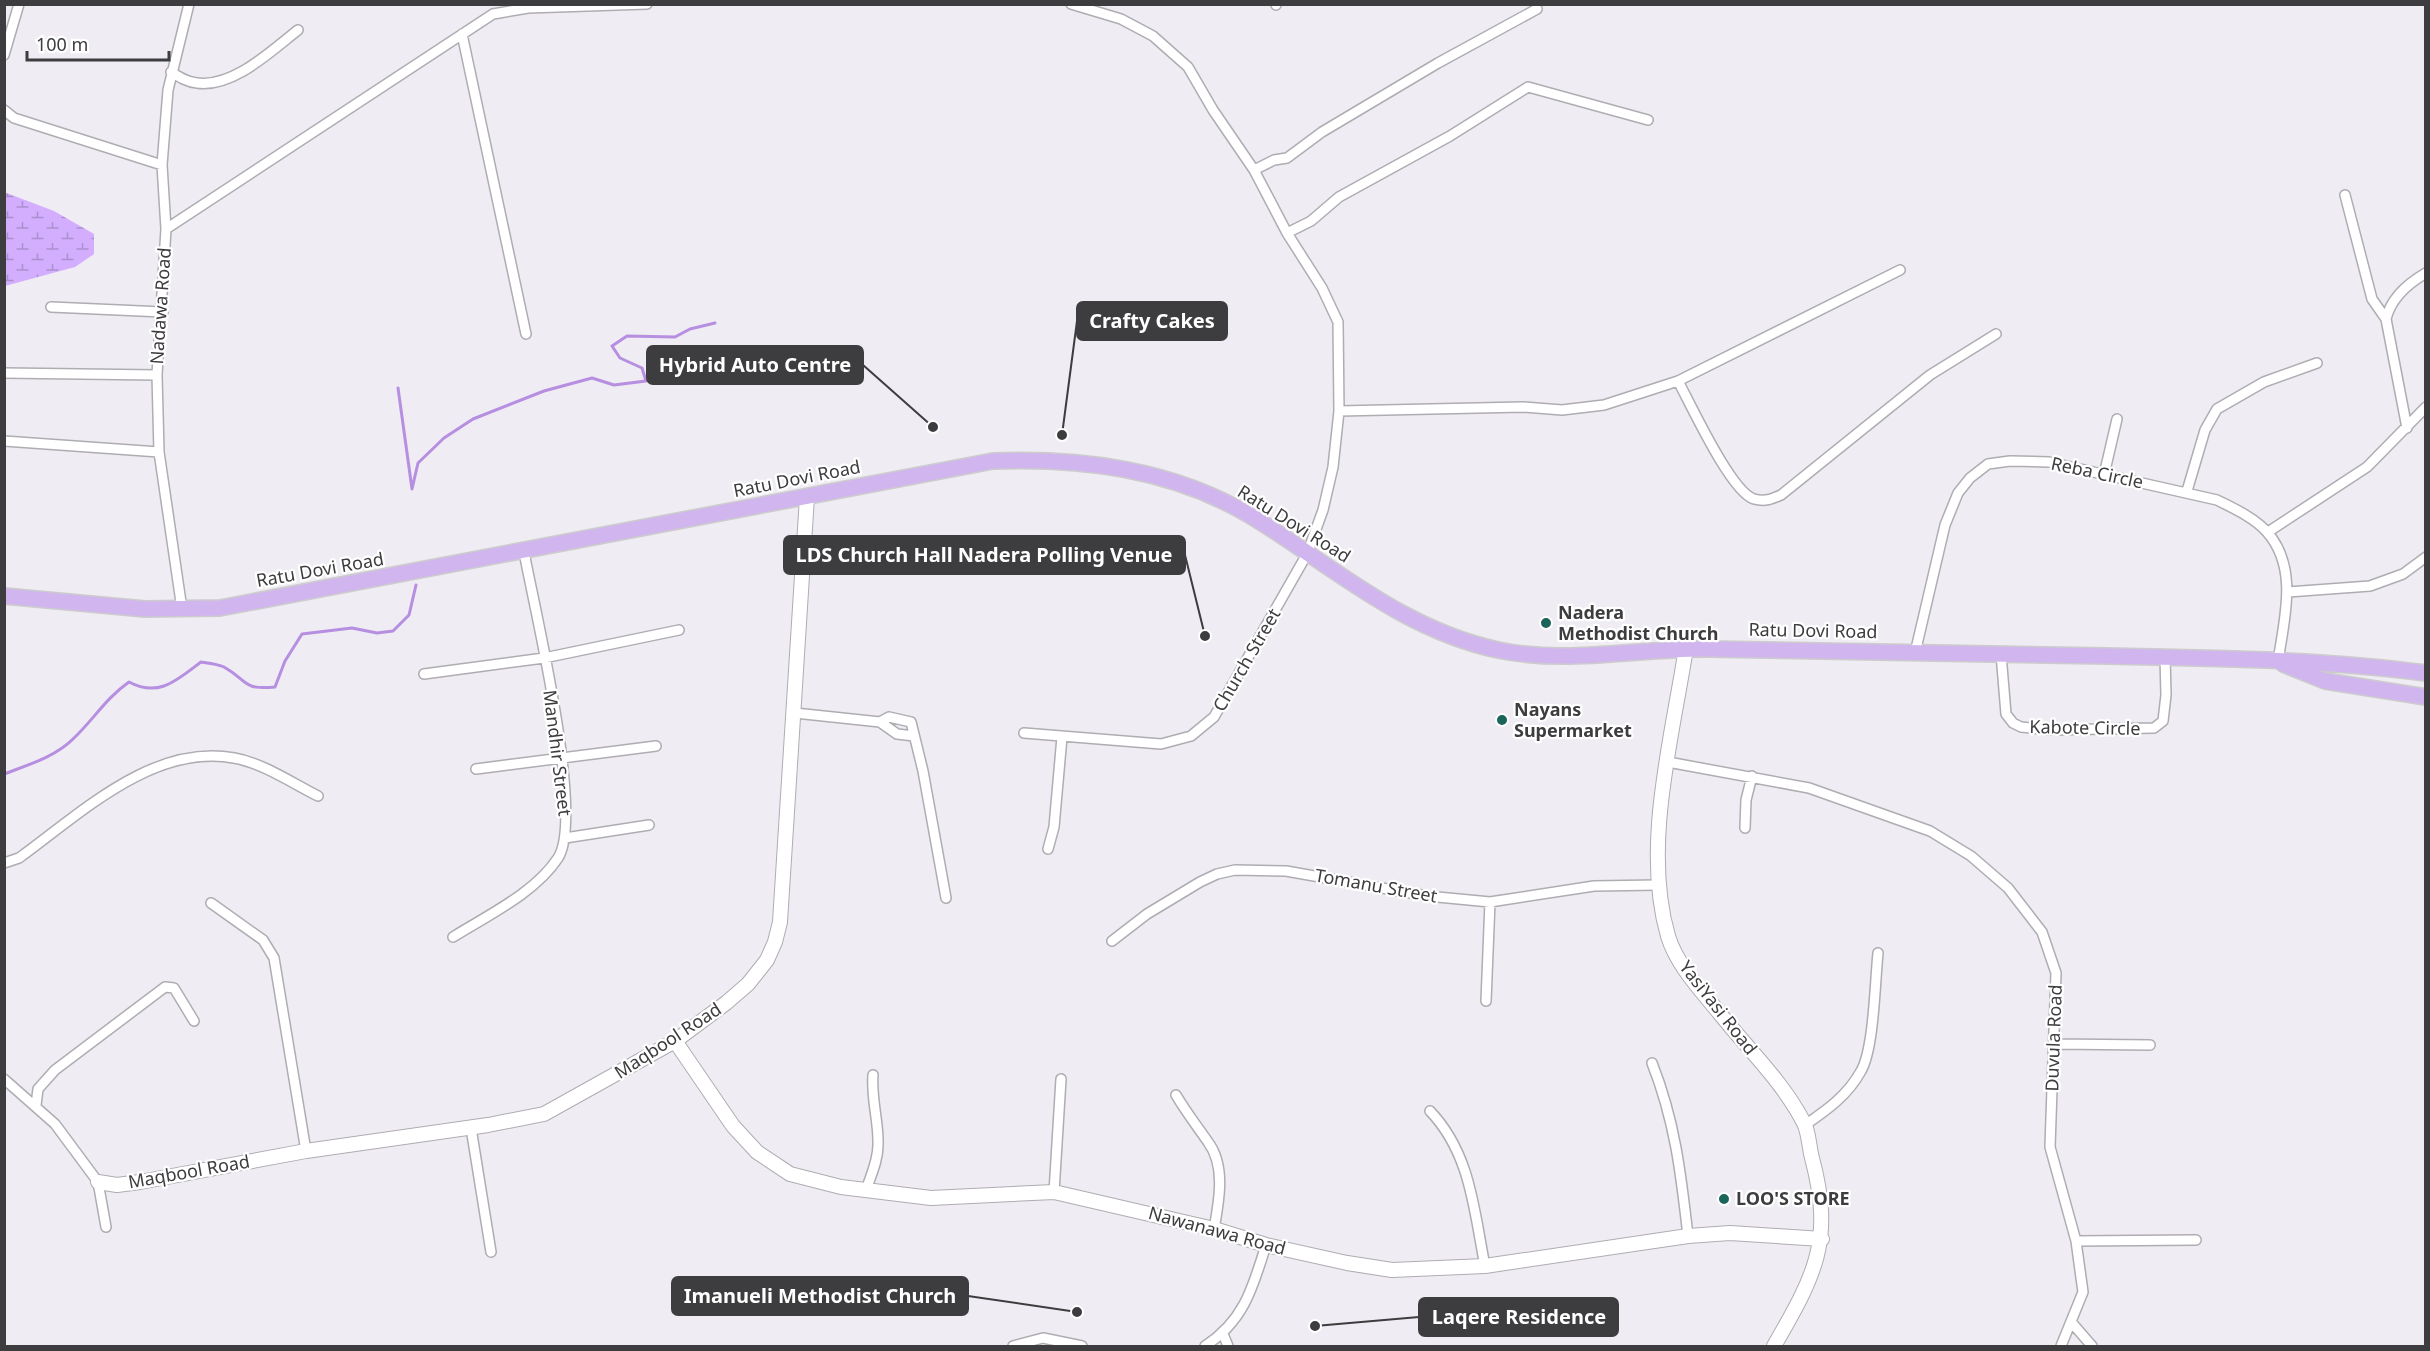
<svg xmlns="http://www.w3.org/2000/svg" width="2430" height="1351" viewBox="0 0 2430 1351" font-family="'Noto Sans',sans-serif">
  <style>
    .wetland { fill: url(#wetland-marsh) }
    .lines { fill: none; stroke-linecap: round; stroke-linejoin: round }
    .stream { stroke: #b68fe1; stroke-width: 3 }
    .street-casing { stroke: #afacb2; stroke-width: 12 }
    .secondary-casing { stroke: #afacb2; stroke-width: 16 }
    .primary-casing { stroke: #cdcccd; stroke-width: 18 }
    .street { stroke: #fff; stroke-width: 9 }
    .secondary { stroke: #fff; stroke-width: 14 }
    .primary { stroke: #d1b5ef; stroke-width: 15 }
    .poi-dot { fill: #1a645a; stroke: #fff; stroke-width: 2 }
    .labels { text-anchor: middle; stroke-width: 4.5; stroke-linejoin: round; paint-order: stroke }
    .street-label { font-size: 18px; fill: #3d3c3e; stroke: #fff }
    .poi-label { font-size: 18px; font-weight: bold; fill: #3d3c3e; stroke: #fff; text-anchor: start }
    .leader { fill: none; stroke: #3d3c3e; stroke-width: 2 }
    .callout-dot { fill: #3d3c3e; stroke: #fff; stroke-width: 2 }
    .callout { fill: #3d3c3e; stroke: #3d3c3e; stroke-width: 2 }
    .callout-label { font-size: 20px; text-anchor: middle; font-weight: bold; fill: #fff }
  </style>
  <defs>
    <pattern id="wetland-marsh" width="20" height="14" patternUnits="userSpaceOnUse" patternTransform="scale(1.5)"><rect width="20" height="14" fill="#d3aefe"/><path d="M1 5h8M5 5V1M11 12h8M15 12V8" fill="none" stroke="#ac8fcf"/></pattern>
  </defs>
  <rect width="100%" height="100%" fill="#efecf3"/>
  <path class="wetland" d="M4 192 54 211 94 234V254L75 267 5 286Z"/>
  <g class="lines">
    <path class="stream" d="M398 388 412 489 418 463 444 438 473 419 544 391 592 378 614 385 646 381 642 368 620 358 612 346 627 336 675 337 690 329 715 323
      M4 774C28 765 57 756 74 738 94 719 106 698 129 682 159 698 177 680 201 662 208 663 218 664 224 667 249 681 241 690 275 687L285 661 302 634 352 628 377 633 393 631 409 615 416 585"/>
    <g class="street-casing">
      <path id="street" d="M1276 4V5
        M462 34 526 334
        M4 55 19 4
        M171 72C179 77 187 82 197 83 233 88 271 51 298 30
        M4 110 14 118 162 165
        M1254 170 1274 160 1287 158 1322 132 1438 63 1537 9
        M2345 195 2372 299 2386 319
        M166 229 493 14 528 8 647 4
        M1287 233 1311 221 1339 197 1450 136 1528 87 1648 120
        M51 307 163 312
        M4 373 157 375
        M1678 381C1691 405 1731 492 1754 499 1765 502 1772 499 1781 495L1930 375 1996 334
        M1339 411 1523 407 1562 410 1604 405 1678 381 1900 270
        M2407 428 2386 319C2391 298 2407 284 2426 273
        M4 441 159 452
        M2104 475 2117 419
        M2187 491 2205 430 2217 409 2264 382 2317 363
        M2268 532 2367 467 2426 407
        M2288 592 2370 586 2403 574 2426 557
        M182 609 159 452 157 375 166 229 162 165 168 90 189 4
        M1915 653 1945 525 1958 493 1970 478 1988 464 2010 461 2049 462 2217 500C2233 508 2255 518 2267 532 2299 568 2284 620 2278 661
        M2001 654 2006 714 2013 723 2021 727 2051 730 2154 728 2163 721 2166 695 2165 657
        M424 674 544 658 679 630
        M795 713 880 722 889 717 911 722 923 771 946 898
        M880 722 897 734 914 736
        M1024 733 1161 744 1191 736 1214 717 1307 554 1323 510 1333 467 1339 411 1338 322 1322 288 1287 233 1254 170 1213 110 1188 67 1153 36 1121 19 1071 4
        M1668 762 1809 788 1930 831 1971 856 2008 888 2042 932 2056 973 2050 1147 2076 1241 2083 1292 2061 1346
        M476 769 656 746
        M1745 828 1746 800 1752 776
        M565 838 649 825
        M1048 849 1054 827 1062 737
        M4 863 19 858C80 814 153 743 234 758 263 763 292 783 318 796
        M211 903 263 940 274 958 306 1151
        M453 937C488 915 535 893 558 858 585 816 534 607 524 552
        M1112 941 1147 914 1200 882 1217 874 1235 870 1286 871 1427 896 1490 902 1594 886 1658 885
        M1486 1001 1490 902
        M2055 1044 2150 1045
        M1652 1063C1675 1121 1681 1174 1688 1236
        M4 1079 55 1124 98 1182 106 1227
        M1176 1095C1186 1112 1197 1126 1208 1142 1226 1166 1219 1201 1214 1229
        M36 1105 38 1089 55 1070 165 987 174 988 194 1021
        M1430 1111C1471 1154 1474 1211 1485 1266
        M1805 1125C1827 1110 1848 1095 1861 1071 1874 1049 1875 981 1878 953
        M471 1128 491 1252
        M866 1190C871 1175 878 1161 878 1145 879 1122 871 1100 873 1075
        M1054 1192 1061 1079
        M2076 1241 2196 1240
        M2072 1323 2092 1346
        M1223 1334 1228 1346
        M1013 1346 1043 1338 1082 1346
        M1205 1346C1244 1321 1253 1287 1266 1245"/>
    </g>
    <g class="secondary-casing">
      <path id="secondary" d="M1686 648C1672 739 1642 847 1668 936 1677 966 1702 991 1721 1015 1749 1050 1783 1082 1804 1123 1809 1133 1809 1147 1812 1158 1834 1241 1815 1275 1774 1346
        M675 1041 733 1126 757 1152 790 1174 841 1187 931 1198 1054 1192 1214 1229 1266 1245 1347 1263 1392 1270 1485 1266 1688 1236 1730 1233 1822 1239
        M98 1182 117 1185 140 1182 306 1151 488 1125 544 1114 675 1041 726 1003 748 984 767 960 775 942 780 922 807 497"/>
    </g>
    <g class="primary-casing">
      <path id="primary" d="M4 596 145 609 220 608 993 461C1083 458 1172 469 1251 516 1333 566 1401 629 1498 650 1569 665 1641 647 1713 649 1844 652 1975 654 2107 656 2213 658 2320 659 2426 673
        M2283 664 2325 681 2426 697"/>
    </g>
    <use href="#street" class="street"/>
    <use href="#secondary" class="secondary"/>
    <use href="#primary" class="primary"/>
  </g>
  <g class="poi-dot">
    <circle cx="1546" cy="623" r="6"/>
    <circle cx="1502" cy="720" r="6"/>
    <circle cx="1724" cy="1199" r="6"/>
  </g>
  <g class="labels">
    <g class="street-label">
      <text transform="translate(161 306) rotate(-86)" y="6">Nadawa Road</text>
      <text transform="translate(2097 473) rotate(12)" y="6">Reba Circle</text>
      <text transform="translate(797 479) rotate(-11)" y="6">Ratu Dovi Road</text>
      <text transform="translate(1294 524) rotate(32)" y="6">Ratu Dovi Road</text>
      <text transform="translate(320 570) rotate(-10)" y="6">Ratu Dovi Road</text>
      <text transform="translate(1813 631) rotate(1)" y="6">Ratu Dovi Road</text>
      <text transform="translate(1247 660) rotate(-60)" y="6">Church Street</text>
      <text transform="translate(2085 728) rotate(1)" y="6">Kabote Circle</text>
      <text transform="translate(557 753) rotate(83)" y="6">Mandhir Street</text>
      <text transform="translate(1376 886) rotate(10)" y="6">Tomanu Street</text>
      <text transform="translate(1718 1008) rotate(52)" y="6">YasiYasi Road</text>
      <text transform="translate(2054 1038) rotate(-88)" y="6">Duvula Road</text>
      <text transform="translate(668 1041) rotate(-33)" y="6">Maqbool Road</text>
      <text transform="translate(189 1172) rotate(-10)" y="6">Maqbool Road</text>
      <text transform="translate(1217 1231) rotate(15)" y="6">Nawanawa Road</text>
    </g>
    <g class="poi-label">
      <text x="1558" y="619">Nadera<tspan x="1558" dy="21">Methodist Church</tspan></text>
      <text x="1514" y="716">Nayans<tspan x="1514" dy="21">Supermarket</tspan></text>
      <text x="1736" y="1205">LOO'S STORE</text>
    </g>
  </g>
  <path class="leader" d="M1062 435L1077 321M933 427L863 365M1205 636L1185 555M1077 1312L968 1296M1315 1326L1419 1317"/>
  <g class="callout-dot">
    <circle cx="1062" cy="435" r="6"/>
    <circle cx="933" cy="427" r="6"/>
    <circle cx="1205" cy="636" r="6"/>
    <circle cx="1077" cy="1312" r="6"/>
    <circle cx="1315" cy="1326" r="6"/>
  </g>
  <g class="callout">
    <rect x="1077" y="302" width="150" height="38" rx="6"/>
    <rect x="647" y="346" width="216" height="38" rx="6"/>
    <rect x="784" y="536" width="401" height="38" rx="6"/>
    <rect x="672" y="1277" width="296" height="38" rx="6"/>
    <rect x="1419" y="1298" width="199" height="38" rx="6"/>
  </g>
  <g class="callout-label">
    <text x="1152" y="328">Crafty Cakes</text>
    <text x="755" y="372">Hybrid Auto Centre</text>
    <text x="984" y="562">LDS Church Hall Nadera Polling Venue</text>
    <text x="820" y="1303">Imanueli Methodist Church</text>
    <text x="1519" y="1324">Laqere Residence</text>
  </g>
  <rect width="2430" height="1351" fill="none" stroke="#3d3c3e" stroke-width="12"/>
  <path d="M27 51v9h142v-9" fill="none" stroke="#3d3c3e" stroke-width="3"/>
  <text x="36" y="51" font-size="18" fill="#3d3c3e" stroke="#ffffff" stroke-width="4.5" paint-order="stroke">100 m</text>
</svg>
